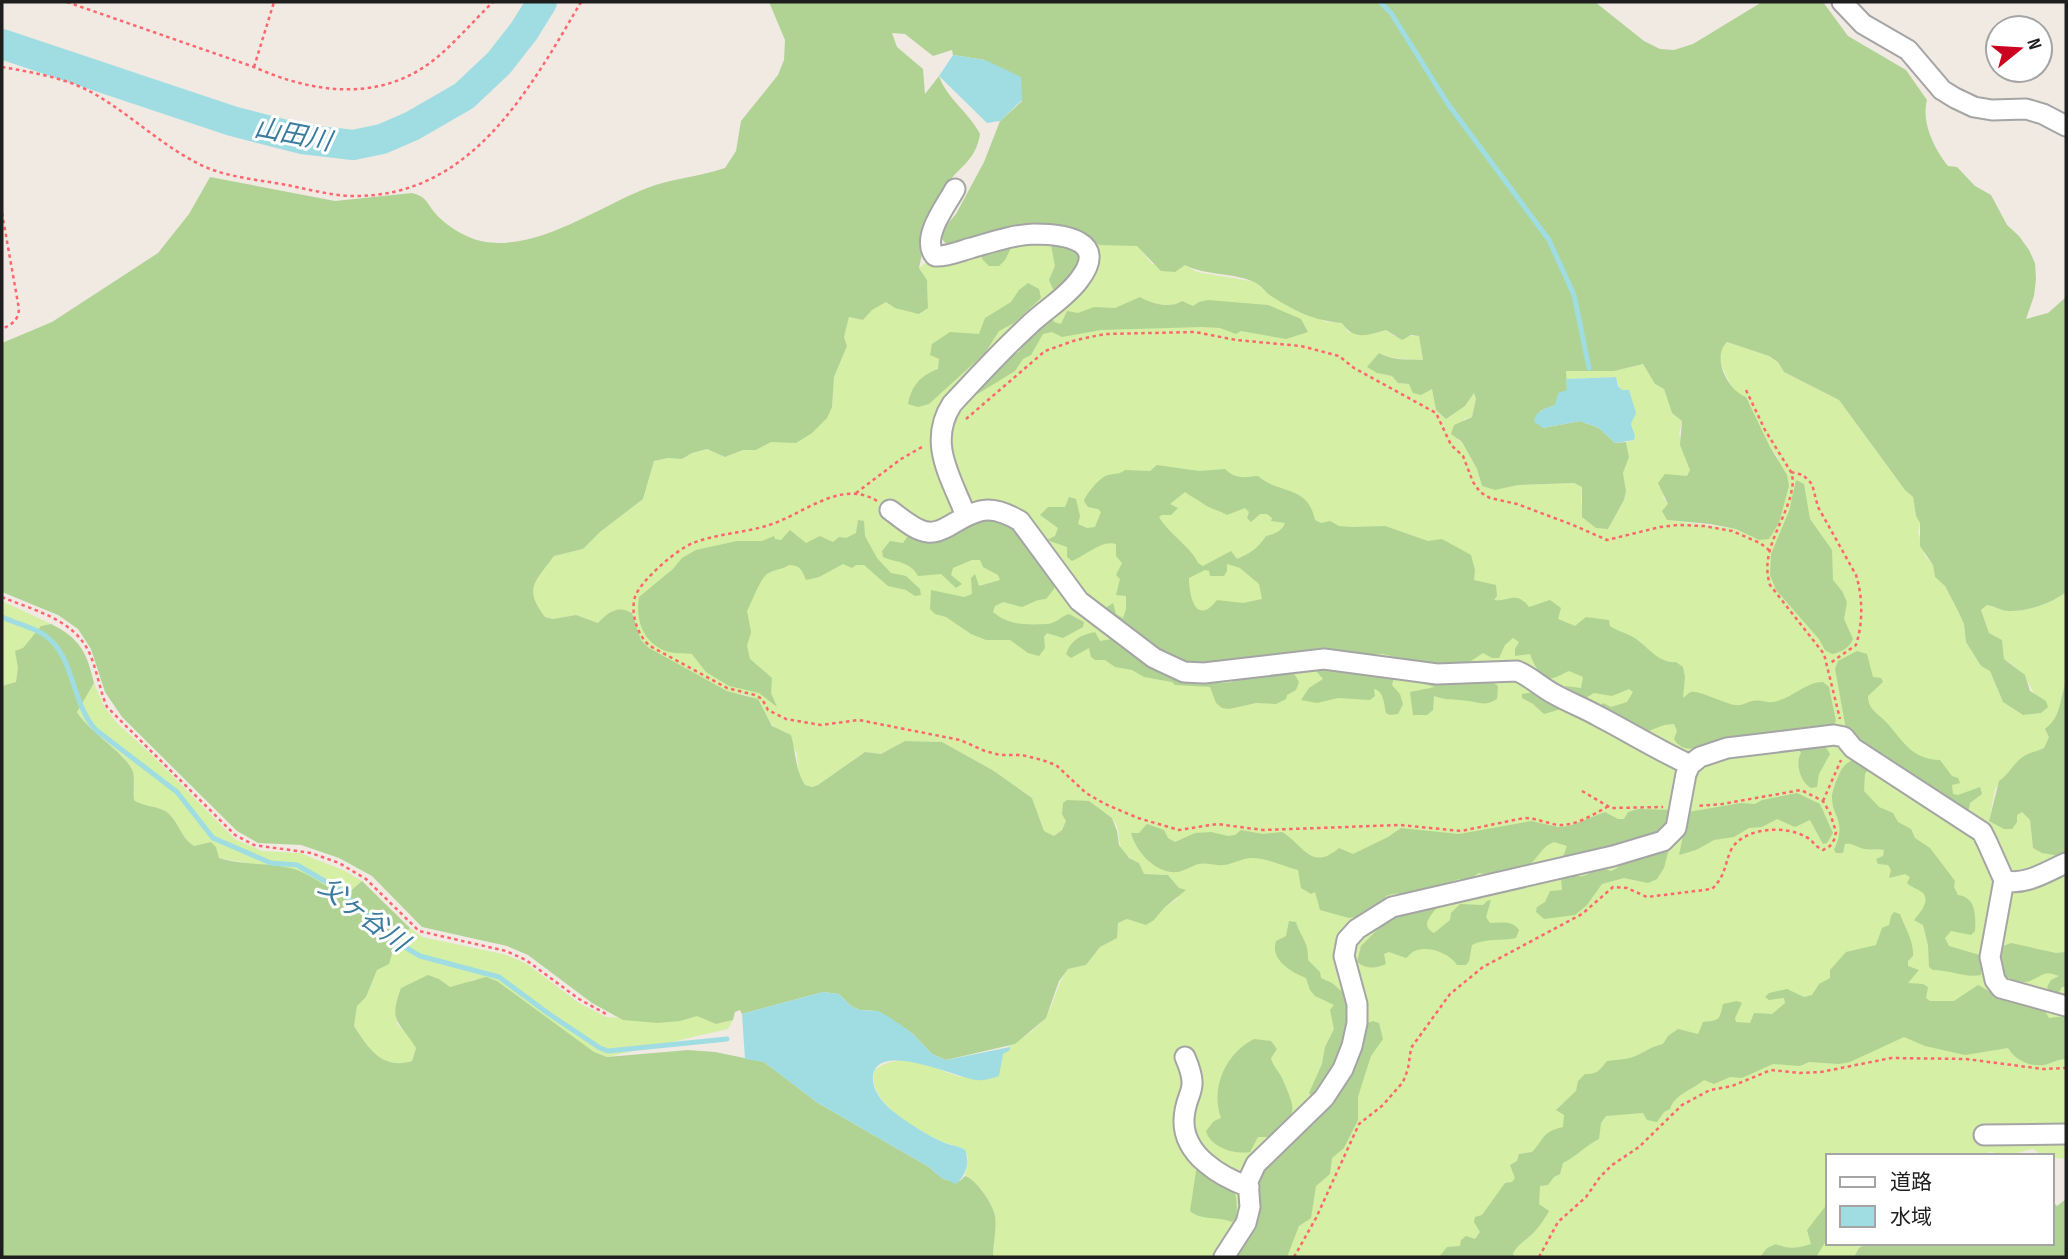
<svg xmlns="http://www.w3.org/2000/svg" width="2068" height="1259" viewBox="0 0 2068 1259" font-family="'Sofia Sans Condensed','Noto Sans JP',sans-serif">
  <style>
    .grass { fill: #d5efa4 }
    .forest { fill: #b0d394; fill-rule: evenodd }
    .water { fill: #9fdde2 }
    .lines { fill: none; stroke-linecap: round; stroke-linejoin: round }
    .stream { stroke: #9fdde2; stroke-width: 5 }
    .river { stroke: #9fdde2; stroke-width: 30 }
    .minor-casing { stroke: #a5a5a5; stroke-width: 23 }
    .path { stroke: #ff656d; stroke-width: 2.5; stroke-dasharray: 3.5 3.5; stroke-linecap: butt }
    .minor { stroke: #fff; stroke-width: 19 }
    .labels { text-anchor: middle; stroke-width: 6; stroke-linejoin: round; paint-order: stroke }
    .water-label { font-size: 26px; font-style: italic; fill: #3a7b9e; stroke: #fff }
  </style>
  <rect width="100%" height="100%" fill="#f0eae3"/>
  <path class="grass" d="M1030 227 1138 246 1152 264 1185 265 1197 272 1256 282 1266 292 1326 322 1342 323 1348 332 1372 334 1386 330 1394 336H1419L1423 360C1407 359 1394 360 1379 353L1377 373 1392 376 1398 383 1409 384 1425 391 1432 388 1436 410 1446 419 1465 406 1474 393 1476 399 1472 417 1464 419 1457 440 1462 442 1477 469 1482 486 1495 489 1518 485 1573 483 1582 486 1581 504 1608 529 1624 500 1626 491 1623 473 1629 457 1626 442 1634 440 1635 436 1631 424 1633 418 1615 377 1566 379V371H1614L1643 364 1655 384 1664 389 1672 413 1682 421 1679 434 1691 470 1688 476H1675L1663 497 1668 504 1667 520 1736 529 1759 540 1778 457C1764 439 1721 376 1720 357 1720 350 1722 346 1727 342L1769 356 1778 362 1784 372 1839 400 1905 490 1913 497 1916 516 1920 523 1918 532 1925 556 1933 565 1935 577 1945 586 1958 611 1964 624 1966 642 1981 666 1990 671 2003 702 2023 715 2041 713C2033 689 2026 672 2004 659L2002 640 1989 633 1981 610 1987 605C1994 606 2002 611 2008 611 2026 612 2053 603 2066 592V682L2061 698 2060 710 2044 749 2026 755 2012 768 1995 789 1989 821 2022 812 2030 820 2033 848 2066 857V1156L2063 1159 2042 1155 2033 1149C2016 1152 2007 1159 1990 1151L1983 1156 1957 1154 1954 1156H1828V1243H1867L1859 1248 1854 1257H993C993 1245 997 1228 995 1216 993 1204 976 1179 965 1176L968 1156 960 1147C934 1142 862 1103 875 1070 901 1049 933 1068 960 1077L1003 1054 1010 1047H1007C1017 1043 1042 1025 1047 1015 1056 999 1057 983 1068 969L1086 965 1100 947 1116 938 1118 923 1127 919 1154 920 1165 907 1177 899 1179 888 1168 875 1144 874 1139 863C1109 849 1126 834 1112 818 1108 814 1102 812 1098 809 1090 802 1088 801 1078 801L1062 830 1054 836 1044 831 1032 798 994 771 942 742 905 741 881 754 865 752 818 785 812 787 805 785 799 777 797 754 786 732C765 729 768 704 749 696 742 693 734 694 727 691 701 681 673 662 649 648L641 640 632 612 614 610 598 623 576 615 554 619 545 617C523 588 535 582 554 556L583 549 600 532 643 499 654 461 668 458 682 459 692 453 707 449 725 457 743 450H756L771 442H780L832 407 834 377 847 346 844 337 849 317 863 320 872 310 886 301 920 314 928 307 927 280 919 268 947 245 996 230Z
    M2 601 51 624 41 626 23 648 16 682 2 687Z
    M94 683 104 706 116 722 151 754 235 839 262 851 300 853 343 870 362 881 348 893 335 892 319 882 271 867 219 858 216 847 211 842 194 846C181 838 180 825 170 815 160 805 145 808 134 800 134 792 135 780 133 772 128 754 89 732 77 712Z
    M410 928 422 937 507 955 527 964 579 1003 606 1017 680 1021 697 1015 716 1024 733 1020 728 1029 607 1057 594 1052 474 979 464 985 450 987 439 979 428 976 401 988 397 1024 408 1035 416 1048 412 1061C382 1070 369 1049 354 1026L357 1006 366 997 377 970 393 954 394 947Z"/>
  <path class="forest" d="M769 2H1595L1644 41 1660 49 1674 50 1693 44 1762 2H1823L1848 36 1906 70 1927 100C1921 122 1934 148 1948 166L1957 167 1975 186 1991 195 2007 225 2019 236 2029 250 2035 263 2036 279 2034 296 2026 319 2048 313 2066 297V592C2053 603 2026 612 2008 611 2002 611 1994 606 1987 605L1981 610 1989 633 2002 640 2004 659 2025 675 2030 691 2046 701 2048 707 2041 713 2023 715 2003 702 1990 671 1981 666 1966 642 1964 624 1958 611 1945 586 1935 577 1933 565 1920 546V523L1916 516 1913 497 1905 490 1839 400 1784 372 1778 362 1769 356 1727 342C1711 357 1728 391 1746 397L1769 445 1787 475 1789 486 1779 523 1769 539 1759 540 1736 529 1710 524 1667 520 1662 511 1668 504 1658 483 1665 474 1687 476 1690 470 1680 445 1682 421 1672 413 1664 389 1655 384 1643 364 1614 371H1566L1567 390 1555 405 1540 411 1543 428 1580 421 1599 428 1615 443 1626 442 1629 457 1623 473 1626 491 1624 500 1608 529 1596 528 1582 517V487L1574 483 1518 485 1495 490 1482 486 1477 469 1462 442 1451 434 1454 425 1472 417 1476 399 1474 393 1465 406 1446 419 1436 410 1432 389 1421 395 1413 393 1409 384 1398 383 1392 376 1377 373 1367 367 1379 353C1394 361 1406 359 1423 360L1419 336 1411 335 1402 340 1386 330C1368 335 1354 341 1342 323 1312 320 1297 312 1271 296 1265 292 1260 284 1254 282 1232 272 1206 276 1185 265L1175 272 1161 271 1137 246 1100 245 1087 238 1030 227 996 230 947 245 942 239 944 228 956 214 984 162 1000 121 1022 101 985 60 953 55 952 50 933 56 905 34 892 33 897 47 923 69 925 94 939 76C947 99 969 112 980 134 976 160 961 165 947 184 933 204 924 244 919 268L927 280 928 308 919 314 895 308 886 302 872 310 863 320 849 317 844 337 847 346 834 377 832 407 827 418 812 433 796 443 771 442 756 450H743L725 457 707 449 692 453 682 459 668 458 654 461 643 499 600 532 583 549 554 556C535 582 523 588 545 617L553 619 576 615 598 623C609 612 617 605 632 613L641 640 649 648 727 691 758 699 772 726 791 735C796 752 795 770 805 785L812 787 818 785 865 752 881 754 905 741 942 742 994 771 1032 798 1044 831 1054 836 1062 830 1066 821 1062 814 1063 803 1067 800 1089 801 1112 818 1117 831 1119 845 1129 858 1139 863 1144 874 1168 875 1179 888 1186 890 1165 907 1154 920 1146 925 1127 919 1118 923 1117 938 1100 947 1086 965 1068 969 1059 981 1046 1018 1015 1044 946 1060 932 1054 912 1033 878 1011 860 1010 851 1006 839 994 823 992 742 1014 740 1010 735 1012 733 1020 716 1024 697 1016 680 1021 658 1023 623 1020 592 1003 528 955 507 946 422 927 372 876 339 858 301 845 258 843 237 831 122 717 105 692 91 649 78 629 58 615 2 592V343L52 322 158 253 189 214 210 177 335 201 412 193C427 197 426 202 435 213 445 225 466 238 481 241 535 253 598 207 647 188 672 178 699 177 725 168L736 151 741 121 778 75 784 60 785 40Z
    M1056 243 1067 244 1080 255V263L1062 289H1053L1049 280 1055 266 1051 245Z
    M1012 246 1005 260 999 266H989L982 259V252Z
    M1028 283 1039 289 1041 298 1014 323 999 331 985 353 929 404 918 407 908 404C912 385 920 376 938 369L939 359 930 355 932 344 950 332 979 334 985 318 1011 302 1019 290Z
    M1140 297C1152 304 1171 309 1182 301L1193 306 1199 302 1208 300 1268 305 1301 319 1308 332 1286 339 1241 331 1236 334 1220 328 1202 327 1101 330 1062 337 1052 332 1043 334 1031 355 1023 359 1015 371 971 398 1004 359 1019 352 1026 339 1051 314 1054 322 1061 324 1067 311 1078 313 1094 307 1115 308Z
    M1157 465 1199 471 1225 469C1236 480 1245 477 1258 476 1281 496 1307 484 1315 520L1321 523 1330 521 1339 526 1352 527 1385 526 1428 541 1442 539 1471 555 1475 570 1474 580 1496 585 1497 596 1494 600C1510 602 1516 590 1529 607L1550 600 1561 608 1558 619 1575 626 1586 617 1609 620 1610 626C1617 631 1624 632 1631 636 1646 643 1657 664 1676 662L1683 667 1685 677 1683 698C1686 696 1688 693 1691 692 1696 689 1729 705 1736 705 1742 706 1747 702 1752 701 1760 699 1766 703 1773 702 1792 699 1805 682 1823 682L1829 687 1836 721 1833 726 1702 748C1691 749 1681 751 1674 739L1677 731 1674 724 1664 725 1646 732 1599 708 1603 703 1611 707 1627 702 1633 692 1629 689 1612 696 1594 693 1584 699 1563 692 1565 686 1581 688 1583 677 1569 671C1564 673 1558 677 1553 678 1540 680 1534 664 1530 654L1515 656V649L1519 642 1513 638 1505 645 1499 658H1492L1483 653 1465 665 1423 664 1383 654 1176 663 1107 613V607L1113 603 1116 614 1123 618 1126 609V596L1116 595 1120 579 1116 575 1122 563 1116 556V544C1100 540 1086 556 1072 561L1067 557V547L1047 540 1055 536 1058 528 1040 515 1048 507H1065L1069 497 1076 499 1080 516 1078 524 1087 528 1095 527 1101 512 1098 509 1088 507 1084 501C1085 495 1101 476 1108 475 1116 473 1119 475 1125 470L1150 471ZM1185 492C1192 497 1198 500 1205 505 1211 509 1219 510 1227 515L1245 508 1249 512 1247 518 1251 522 1260 514H1267L1272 518 1271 521 1285 523C1282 531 1275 534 1266 536 1258 548 1251 553 1237 559L1231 551 1203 566 1198 563C1193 549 1168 533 1159 517L1162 515H1171L1178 508 1170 504ZM1227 564 1240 568 1259 584 1262 599 1243 603 1217 600C1196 627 1189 596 1189 578L1205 570 1209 571 1210 576H1224L1227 571Z
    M1796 480 1804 484 1810 519 1832 550 1833 580 1842 591 1847 602 1844 619 1853 639C1849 648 1842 652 1832 654L1825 650 1819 639 1776 590 1770 575 1771 554 1789 511Z
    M986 516 1017 528 1056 579 1054 589 1046 599 1038 600 1022 607 1003 602 995 606 993 612C1009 626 1028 625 1048 624 1057 623 1061 616 1069 614L1084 622 1083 627 1063 638 1047 633 1044 637 1045 648 1039 656 1028 653 1010 640H986L971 634 946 617 935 614 930 609 931 590 964 597 972 594 971 578 975 574 979 586 1000 580 998 575 983 567 980 560H972L953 568 951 575 962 584 956 588 941 574 918 576C910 561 897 563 883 557L882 551 890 541 903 543 907 537C919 533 930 541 942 541L948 536Z
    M858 520 864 521 865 536 877 558 891 573 906 576 920 589 921 595 915 596 906 590 888 586 864 565H856L852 568 843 564 819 577 806 580C802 570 800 565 789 565 782 570 774 569 767 574 760 579 752 602 747 611L751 632 747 646 750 659 772 678 771 693 777 707 759 693 729 686 706 672 692 654C685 653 676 654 669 652 644 645 635 621 639 597L673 569 682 558 696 550 737 541H762L774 536 775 539 781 540 790 530 806 543 820 536 833 542 839 537 846 538 856 533Z
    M51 624C80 638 87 653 94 683L77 712C89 732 128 755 133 772 135 780 133 792 134 800 145 808 161 805 170 815 180 825 181 838 194 846L211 842 216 847 219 858C244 866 274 862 297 870 316 877 328 891 348 893L362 881 410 928 394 947 389 964 377 970 366 997 357 1006 354 1026C369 1049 382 1070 412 1061L416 1048C399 1020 388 1023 401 988L428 975 439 979 450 987 486 977 497 981 594 1052 607 1057 688 1050 715 1052 764 1062 818 1103 929 1167C940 1177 946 1183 960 1181L965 1176C976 1179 993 1204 995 1216 997 1228 993 1245 993 1257H2V686L16 682 18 668 15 651 23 648 41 626Z
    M1095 632 1100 641 1112 639 1220 683 1232 682 1236 676 1282 670 1295 675 1299 682 1296 690 1287 695 1286 699 1276 704 1256 703 1229 709 1222 708 1216 703 1210 687 1175 685 1172 682 1144 677 1132 670 1115 667 1105 660H1095L1091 657 1089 648 1071 658 1066 654C1071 640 1080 635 1095 632Z
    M1857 651 1867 654 1873 677 1881 678 1883 682 1868 696C1868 710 1878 713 1887 723 1904 742 1911 759 1940 760L1952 776 1958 778 1960 783 1952 785 1953 794 1958 795 1980 787 1982 794 1970 803 1968 815 1854 739 1846 729 1835 669 1838 661Z
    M1315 665 1395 674 1392 685 1400 694 1403 704 1398 714 1390 715 1386 713C1384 704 1384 691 1374 689L1375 696 1370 700 1338 698 1317 703 1301 700 1309 688 1323 679 1316 671Z
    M1410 675 1492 682 1498 686 1497 699C1486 706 1480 703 1469 701 1456 699 1447 701 1434 696L1433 710 1427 715H1413L1410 692 1435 687 1412 681Z
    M2066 682V857L2042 853 2033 848 2030 820 2022 812 2017 815V822L2012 829H2004L1989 821 1999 781C2010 774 2014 761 2026 755 2031 752 2038 751 2044 748L2049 737 2045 729C2062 716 2059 700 2066 682Z
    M1534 692 1558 703 1561 709 1544 714 1533 704 1522 698V694Z
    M1796 745 1825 746 1830 754 1819 774 1817 787 1811 788C1800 782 1795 763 1801 753Z
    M1861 759 1871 765 1865 774 1864 791 1879 807 1893 813 1898 822 1911 829 1915 838 1930 848 1955 881 1954 887 1958 895C1976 897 1976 916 1975 931L1971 935 1951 931 1945 938 1949 946 1983 956 1981 975C1965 978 1950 970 1933 970L1929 967 1928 945 1923 925 1914 920C1918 915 1931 902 1923 893 1919 889 1912 888 1907 883L1910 877 1905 874 1889 878 1891 870 1888 865 1878 864 1876 859 1883 856 1884 850C1876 848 1869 851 1861 848 1854 846 1852 843 1845 844L1843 853H1836L1834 850C1848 819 1831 818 1832 795 1832 794 1835 785 1835 784 1841 769 1844 760 1861 759Z
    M1797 793 1820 804 1833 833 1827 843 1823 844 1810 820 1795 827 1777 819 1762 827 1749 828 1734 837 1714 840 1696 850 1679 855 1688 812 1741 803 1755 804 1762 800Z
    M1638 809 1673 810 1667 827 1659 834 1568 859 1563 857 1567 846 1554 842C1541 847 1539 857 1529 865 1521 872 1489 876 1479 873L1467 881 1459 879C1443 885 1428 890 1411 897 1402 893 1395 892 1386 896L1383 904 1360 916 1349 918 1320 910 1315 892 1311 894 1301 888 1298 870C1282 866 1268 858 1251 858 1243 858 1233 864 1224 865 1216 866 1205 862 1198 864 1191 866 1185 871 1177 872 1156 874 1136 852 1131 833H1139L1147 824 1164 830 1168 838 1175 842 1195 833 1211 832 1228 836 1235 835 1241 830 1263 834 1282 832C1304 845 1311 872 1339 848L1353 854 1388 837 1401 828 1459 834 1531 821 1558 827 1569 826 1605 812 1618 819H1624L1628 812Z
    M1670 845 1664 868 1657 879 1648 883 1624 878 1602 884 1587 905 1575 915 1544 919 1536 912 1537 907 1545 902 1550 891 1562 890 1561 878 1565 875C1571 874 1577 877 1583 876 1595 872 1597 865 1611 871L1617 868 1625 858Z
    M1491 900 1486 917 1490 923C1501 923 1512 920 1519 930L1516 938C1501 941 1485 938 1472 945L1469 961 1466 965H1457C1450 954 1429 945 1415 951 1411 952 1409 956 1406 958L1389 952 1384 954 1386 964C1375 969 1366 969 1357 962L1361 946 1392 915 1432 904 1438 906C1432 915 1419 925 1434 933L1450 920 1451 913 1460 904 1483 905 1487 901Z
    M1894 912 1900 914C1905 928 1914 941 1913 956L1908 961V966L1919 970 1908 983 1923 984 1928 987 1926 998 1930 1001H1954L1978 985C1987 989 1995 996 2004 999 2019 1005 2042 1001 2049 1018L2066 1016V1059C2058 1059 2052 1063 2044 1065 2030 1067 2015 1060 2008 1048L1965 1055 1925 1046 1904 1037 1850 1062 1839 1064 1809 1062 1800 1066 1773 1064 1742 1078 1730 1077 1714 1084 1704 1080C1692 1090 1675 1094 1670 1109L1664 1112 1657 1122 1647 1120 1643 1113 1606 1116 1601 1123 1599 1139C1585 1146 1577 1156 1563 1163L1560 1174 1554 1177 1548 1185 1540 1186 1539 1204 1549 1211C1545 1218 1540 1226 1535 1231 1527 1240 1519 1243 1513 1253L1514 1257H1439L1447 1247 1460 1246 1461 1240 1466 1236 1475 1239 1480 1232 1474 1222 1475 1217 1482 1215 1505 1183 1512 1182 1515 1178 1510 1165 1517 1161 1519 1154 1532 1152C1545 1139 1541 1132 1563 1127L1564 1115 1556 1110 1576 1091 1578 1081 1585 1074C1598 1075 1600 1069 1607 1061 1613 1060 1619 1060 1625 1059 1639 1057 1648 1047 1663 1044L1668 1036 1678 1029 1698 1034 1703 1022C1721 1020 1719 1020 1723 1004L1737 1001 1742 1003 1735 1018 1736 1022 1750 1023 1754 1013 1772 1014 1785 1003 1784 998 1769 1000 1765 997 1769 993 1787 989 1804 997 1812 995 1819 984 1830 978V970L1846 952 1876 945 1882 928 1889 925 1891 916Z
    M1289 921 1296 922C1301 938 1309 942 1308 960L1320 972 1321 978 1332 983 1347 996C1350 1017 1349 1045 1337 1066 1331 1077 1321 1087 1313 1097L1309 1093 1322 1064 1325 1047 1334 1029 1330 1010 1334 1005 1315 996 1310 990 1306 978C1291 972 1270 960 1276 941L1286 936Z
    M2011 943 2056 953 2066 952V987H2062L2058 994 2050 992 2047 987 2051 980 2059 976C2044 970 2044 975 2032 980 2024 984 2016 982 2008 981L1999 959 1998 948Z
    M1373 1021 1379 1023 1383 1039 1371 1056 1362 1084 1358 1097V1120L1344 1148 1332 1158 1330 1174 1316 1186 1311 1218 1299 1226 1287 1257H1236L1253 1227 1256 1181 1267 1162 1318 1114 1364 1024Z
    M1254 1039 1271 1041 1277 1049 1271 1058C1273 1067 1279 1071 1282 1078 1297 1113 1298 1112 1270 1137H1258L1250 1152C1235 1155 1210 1147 1206 1131L1214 1121 1221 1118C1210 1088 1226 1053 1254 1039Z
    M1201 1167C1229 1183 1240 1183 1236 1219L1232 1222C1218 1216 1201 1221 1190 1211L1196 1171Z
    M2066 1199V1257H1854L1859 1248 1867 1243H2052V1201L2057 1206Z
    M1828 1203V1238L1816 1257H1760L1767 1248 1776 1244C1789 1250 1798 1248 1811 1244L1807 1230Z"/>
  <path class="water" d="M953 55 985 60 1021 77 1022 100 1000 121 987 123 939 76Z
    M1616 377 1618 386 1622 390H1629L1636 413 1631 424 1635 436 1634 440 1615 443 1599 428 1580 421 1543 428 1534 422C1536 410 1545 409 1555 405L1558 393 1567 390 1566 379Z
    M823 992 839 994 851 1006 860 1010 878 1011 889 1017 912 1033 932 1054 946 1060 1010 1047V1050L1003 1054 999 1076C992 1078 985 1081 977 1080 959 1079 870 1036 873 1081 874 1093 885 1105 894 1112 908 1123 928 1136 945 1143 952 1146 958 1145 965 1150 970 1162 966 1176 956 1184L940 1177 929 1167 818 1103 764 1062 745 1059 742 1014Z"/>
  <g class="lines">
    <path class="stream" d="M1380 2 1391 13 1448 104 1549 240 1574 295 1589 368
      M2 617C15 623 31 627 43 634 75 654 71 704 96 730L177 792 213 838 271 863 297 865 340 890 398 943 420 956 499 977 549 1014 600 1048 608 1051 727 1039"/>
    <path class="river" d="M2 44 232 121 302 139 353 145 382 139 412 126 464 96 499 63 524 31 542 2"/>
    <g class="minor-casing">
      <path id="minor" d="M1842 2 1863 24 1908 50 1942 90 1955 98 1974 107 1992 110 2026 109 2043 114 2066 126
        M955 189C946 206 920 238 935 256 946 257 960 251 971 248 992 242 1012 235 1034 234 1063 234 1110 240 1079 280 1066 298 1043 311 1027 327 1001 351 976 378 952 404 927 443 951 477 966 516
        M890 510C900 517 915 531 928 532 935 533 942 530 949 526 978 509 989 503 1020 521L1079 601 1154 658 1184 672 1204 673 1324 659 1437 674 1517 671C1531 677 1541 687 1554 694 1568 702 1584 708 1598 716 1629 732 1658 750 1690 765
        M2004 880C2023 887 2048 871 2066 863
        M1185 1057C1201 1094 1185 1090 1184 1120 1183 1155 1221 1177 1249 1187
        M1984 1135 2066 1134
        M1224 1257 1246 1223 1250 1207 1248 1181 1256 1164 1324 1098 1343 1069 1352 1046 1357 1023V1004L1344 956 1347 940 1357 929 1392 907 1613 856 1663 841 1676 828 1686 774 1690 765 1700 757 1727 748 1834 735 1844 737 1853 748 1982 832 1987 842 2004 880 1990 957 1995 980 2001 988 2066 1006"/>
    </g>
    <path class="path" d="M67 2 254 67C310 92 374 102 427 65 450 49 472 22 493 2
      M2 67C35 73 69 78 98 96 133 117 163 146 199 164 226 178 263 180 292 186 311 190 330 195 350 196 470 199 528 92 581 2
      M254 67 274 2
      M2 213 19 309C18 321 12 324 2 329
      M1746 390 1765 430 1791 472 1793 480C1791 518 1758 546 1770 585L1824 654 1840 719
      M966 419 1045 351 1076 340 1105 334 1195 332 1236 340 1301 346 1339 356 1354 368 1436 413 1451 445 1463 456 1473 482 1480 492 1490 498 1517 504 1573 525 1607 540 1660 527 1678 525 1704 526 1732 531 1760 543 1769 550
      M1791 472 1803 475 1812 484 1818 507 1856 575C1863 597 1863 623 1856 645L1829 664
      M856 493 901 459 922 447
      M877 501C840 478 802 516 766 526 742 533 716 534 693 543 677 549 640 581 635 597 630 614 638 636 650 646L727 688 755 695 762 699 768 710 786 719 821 725 859 720 960 740 985 751 1000 755H1022L1042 760 1056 765 1086 793 1105 804 1138 818 1179 830 1217 824 1263 830 1400 825 1461 831 1524 818C1536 818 1546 823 1558 825 1576 826 1592 815 1607 807
      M2 597C32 610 71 618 88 650 97 668 99 689 107 707L235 835 254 845 311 853 339 863 366 879 419 931 506 951 526 960 579 999 606 1014
      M1582 791 1611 808 1663 807
      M1823 801 1841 760
      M1294 1257 1316 1218 1359 1124 1383 1105 1403 1082 1408 1069 1411 1048 1450 994 1483 967 1582 914 1613 887 1627 888 1647 897 1712 889C1726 875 1724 866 1731 850 1743 827 1786 825 1806 837 1813 840 1815 847 1823 850L1830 846 1834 840 1836 832 1830 813 1823 801 1801 790 1722 804 1697 806
      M1539 1257 1558 1222 1586 1197 1600 1177 1612 1165 1639 1147 1682 1105 1710 1090 1732 1086 1771 1070 1800 1073 1821 1072 1891 1058 1966 1059 2043 1069 2066 1068"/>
    <use href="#minor" class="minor"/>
  </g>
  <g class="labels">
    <g class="water-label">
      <text transform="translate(293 134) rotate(11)" y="9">山田川</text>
      <text transform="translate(364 914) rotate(37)" y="9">父ヶ谷川</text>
    </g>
  </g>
  <rect width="2068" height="1259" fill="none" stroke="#1e1e1e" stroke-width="7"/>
  <rect x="1826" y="1154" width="228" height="91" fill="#ffffff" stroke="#a5a5a5" stroke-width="2"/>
  <rect x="1840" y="1177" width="35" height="10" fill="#ffffff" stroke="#a5a5a5" stroke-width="2"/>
  <text x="1890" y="1189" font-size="21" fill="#1e1e1e">道路</text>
  <rect x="1840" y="1206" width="35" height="21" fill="#9fdde2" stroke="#a5a5a5" stroke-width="2"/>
  <text x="1890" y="1224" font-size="21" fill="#1e1e1e">水域</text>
  <g transform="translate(2019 49) rotate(72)"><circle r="33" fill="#ffffff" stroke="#a5a5a5" stroke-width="2"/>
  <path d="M0-5L12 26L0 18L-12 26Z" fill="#cc001f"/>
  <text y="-10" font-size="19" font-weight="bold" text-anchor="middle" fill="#1e1e1e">N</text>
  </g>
</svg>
